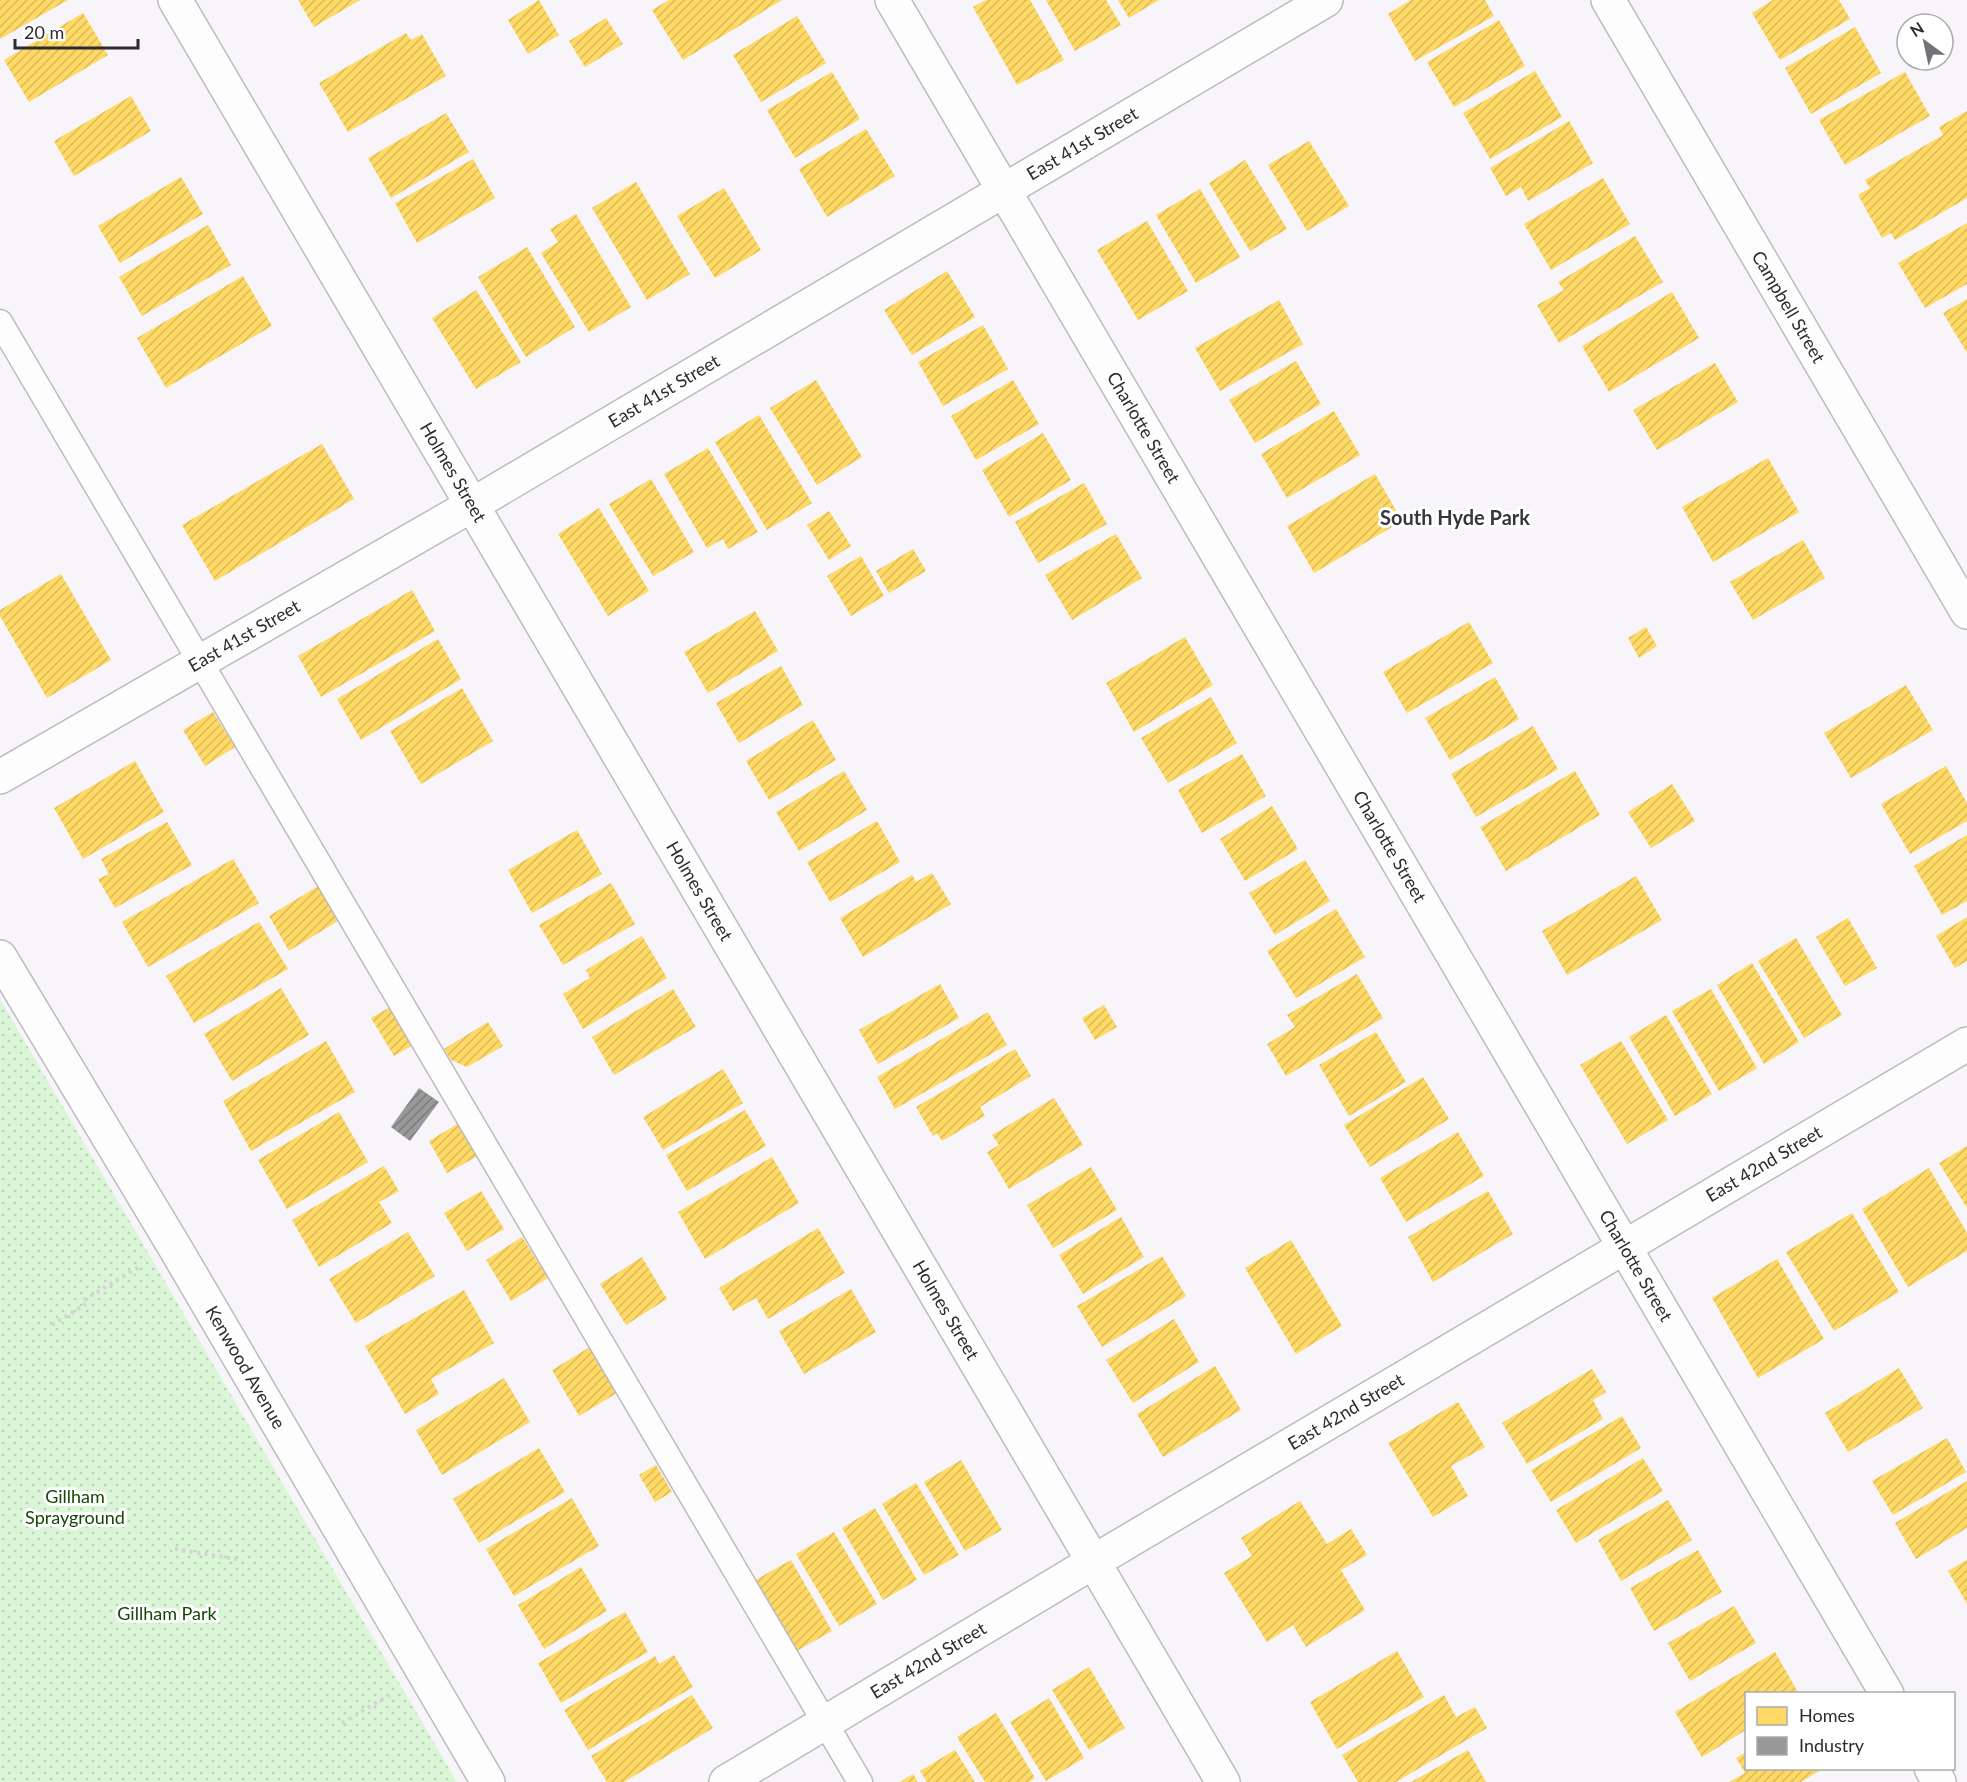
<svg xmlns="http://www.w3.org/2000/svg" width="1967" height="1782" viewBox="0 0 1967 1782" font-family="Lato,sans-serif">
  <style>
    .park { fill: url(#park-dots) }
    .homes { fill: url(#homes-hatch) }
    .industry { fill: url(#industry-hatch) }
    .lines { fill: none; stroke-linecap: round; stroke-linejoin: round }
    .lane-casing { stroke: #bdbac0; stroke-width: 27 }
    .street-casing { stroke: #bdbac0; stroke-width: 36 }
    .path { stroke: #d4d3d6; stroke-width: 4; stroke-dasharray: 3 4.5; stroke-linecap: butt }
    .lane { stroke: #fefdfe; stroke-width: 24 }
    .street { stroke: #fefdfe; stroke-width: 33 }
    .labels { text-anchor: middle; stroke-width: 6; stroke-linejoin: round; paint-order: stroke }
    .street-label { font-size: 18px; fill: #2d2b31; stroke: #fff }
    .park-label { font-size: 18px; fill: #154806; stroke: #fff }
    .neighbourhood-label { font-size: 20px; font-weight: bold; fill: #393440; stroke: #fff }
  </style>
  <defs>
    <pattern id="park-dots" width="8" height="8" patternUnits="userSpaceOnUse" patternTransform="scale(1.5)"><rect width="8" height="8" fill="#dbf5d7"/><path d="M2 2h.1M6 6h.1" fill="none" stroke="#bcd2b9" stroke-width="1.8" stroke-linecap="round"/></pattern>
    <pattern id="homes-hatch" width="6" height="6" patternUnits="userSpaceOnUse" patternTransform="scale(1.5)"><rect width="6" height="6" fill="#ffd966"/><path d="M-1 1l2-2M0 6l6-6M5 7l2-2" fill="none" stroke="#dbba59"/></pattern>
    <pattern id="industry-hatch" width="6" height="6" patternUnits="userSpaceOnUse" patternTransform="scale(1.5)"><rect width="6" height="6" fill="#999"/><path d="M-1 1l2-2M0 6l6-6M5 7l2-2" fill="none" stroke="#7d7d7d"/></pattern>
  </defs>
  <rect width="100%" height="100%" fill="#f7f4fa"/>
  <path class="park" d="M0 999 63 1107 457 1782H0Z"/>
  <path class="homes" d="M0 0H68L0 39Z
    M298 0H360L314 27Z
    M539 0 559 35 528 54 508 20Z
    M669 0H782L683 60 652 10Z
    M986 0H1030L1064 60 1017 85 973 7Z
    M1046 0H1106L1121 25 1075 51Z
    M1118 0H1159L1129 18Z
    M1411 0H1485L1494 16 1415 61 1388 14Z
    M1773 0H1839L1850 19 1780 60 1752 13Z
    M83 13 108 55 29 102 4 60Z
    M797 16 826 63 761 102 733 55Z
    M606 18 623 44 585 67 569 41Z
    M1499 20 1525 66 1454 107 1427 62Z
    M1855 27 1881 73 1811 114 1785 68Z
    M406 33 411 40 422 34 446 76 348 132 319 83Z
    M1535 71 1562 117 1490 159 1463 113Z
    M832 72 860 119 795 158 767 110Z
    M1905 72 1930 116 1845 165 1819 120Z
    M131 96 151 131 74 176 54 141Z
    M1967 111V198L1895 240 1891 233 1882 238 1858 195 1870 188 1865 180 1943 135 1939 127Z
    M446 113 469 152 391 198 368 158Z
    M1569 121 1593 163 1528 201 1521 187 1506 196 1490 168Z
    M866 129 895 176 827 217 799 169Z
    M1309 141 1349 206 1307 231 1268 165Z
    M473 159 495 198 417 243 395 203Z
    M1245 160 1287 229 1250 251 1209 183Z
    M181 177 203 214 120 263 98 226Z
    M1603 178 1630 224 1551 270 1524 224Z
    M636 182 690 274 647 300 592 208Z
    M724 188 761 250 715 278 677 216Z
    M1200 189 1240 257 1196 283 1156 215Z
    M576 214 631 307 589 332 541 253 558 242 550 229Z
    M1147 221 1188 291 1138 320 1097 250Z
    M1967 223V284L1925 308 1898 263Z
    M208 225 231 265 142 316 119 277Z
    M1635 236 1663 282 1559 343 1537 305 1564 290 1558 282Z
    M527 247 575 327 526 357 478 277Z
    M947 271 975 317 912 355 884 310Z
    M243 276 272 326 166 388 137 338Z
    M476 290 521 362 476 389 432 318Z
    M1672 292 1699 338 1609 392 1582 346Z
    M1967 299V353L1943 313Z
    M1279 300 1303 344 1220 391 1195 348Z
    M983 325 1008 369 943 406 918 362Z
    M1296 361 1321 404 1255 443 1229 400Z
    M1715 363 1738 402 1657 450 1633 410Z
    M816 380 862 457 817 485 770 408Z
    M1013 380 1039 424 976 460 951 416Z
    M1334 411 1360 455 1287 498 1261 454Z
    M759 415 812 503 767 530 715 442Z
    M1043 433 1071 480 1009 517 982 470Z
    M322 444 354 499 215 581 182 525Z
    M708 448 758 532 728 549 723 539 707 548 664 474Z
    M1768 458 1799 512 1713 562 1682 507Z
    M1375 474 1402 521 1314 573 1287 526Z
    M651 479 694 552 653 576 609 504Z
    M1084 483 1107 524 1038 563 1015 522Z
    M599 508 649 591 608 616 558 534Z
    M829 511 851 546 829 560 807 525Z
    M1116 534 1142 578 1072 620 1045 575Z
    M1803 540 1825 578 1753 620 1730 582Z
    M913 549 926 571 889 593 876 571Z
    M861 556 884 596 851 616 827 576Z
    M61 574 111 660 47 698 0 616V610Z
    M412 590 435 631 321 697 298 656Z
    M755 611 778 651 708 693 684 652Z
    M1469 622 1493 663 1407 713 1383 672Z
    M1646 627 1657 646 1639 658 1628 638Z
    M1185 637 1213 685 1134 732 1106 683Z
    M438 639 461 679 361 740 337 699Z
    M781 666 803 705 739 743 716 703Z
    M1495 677 1519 719 1450 760 1425 718Z
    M1906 685 1933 730 1851 778 1824 733Z
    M462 688 493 741 421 784 390 731Z
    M1211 697 1237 743 1168 783 1141 738Z
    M213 712 235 747 205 766 183 730Z
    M813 720 836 760 769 800 746 761Z
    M1533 726 1558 769 1476 817 1451 774Z
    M1242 754 1266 796 1202 833 1178 790Z
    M135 761 164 812 83 859 54 808Z
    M1946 766 1967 803V821L1910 854 1881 804Z
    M844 771 867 810 799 851 776 812Z
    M1575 771 1600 815 1506 871 1480 827Z
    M1672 784 1695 821 1651 848 1628 812Z
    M1272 806 1298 849 1245 881 1220 839Z
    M877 821 900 862 830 902 807 862Z
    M167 822 192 865 115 908 98 879 109 874 101 859Z
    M577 830 602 874 532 913 508 870Z
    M1967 835V901L1942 915 1914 866Z
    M233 859 259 903 148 967 122 922Z
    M1305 860 1330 901 1275 935 1249 893Z
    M932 873 951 904 863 957 840 918 912 875 916 882Z
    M1636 876 1662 920 1567 975 1542 931Z
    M611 883 635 924 563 965 539 925Z
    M318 886 338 921 289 951 269 916Z
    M1336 909 1365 957 1296 998 1267 951Z
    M1967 917V961L1955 968 1936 936Z
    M1848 918 1877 968 1845 986 1816 937Z
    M259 922 288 969 194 1023 166 976Z
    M642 936 667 978 583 1029 563 994 590 978 586 970Z
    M1796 938 1842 1015 1804 1038 1758 961Z
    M1752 963 1799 1042 1764 1064 1717 985Z
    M1357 974 1383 1018 1286 1076 1267 1044 1295 1027 1287 1015Z
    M940 984 959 1018 878 1064 859 1030Z
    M281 988 309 1035 232 1081 204 1034Z
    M673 989 696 1027 614 1075 592 1037Z
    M1711 989 1757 1068 1719 1091 1672 1011Z
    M1104 1005 1117 1027 1095 1040 1082 1018Z
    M392 1006 415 1044 394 1056 371 1018Z
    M988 1012 1007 1045 895 1109 877 1077Z
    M1666 1015 1712 1094 1675 1116 1629 1037Z
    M488 1022 503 1046 467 1067 451 1060 444 1049Z
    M1376 1032 1406 1082 1349 1116 1319 1065Z
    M326 1041 355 1092 251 1151 223 1101Z
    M1621 1041 1668 1120 1627 1144 1580 1065Z
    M1015 1049 1031 1076 980 1107 985 1116 942 1141 937 1133 933 1136 916 1107Z
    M723 1069 743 1103 663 1150 643 1117Z
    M1423 1077 1449 1119 1370 1167 1344 1125Z
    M1054 1098 1083 1145 1009 1189 987 1152 999 1145 992 1135Z
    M745 1110 766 1146 687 1191 666 1155Z
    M339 1112 368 1162 287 1209 258 1160Z
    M459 1123 478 1156 447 1173 429 1141Z
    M1458 1132 1484 1176 1406 1222 1380 1178Z
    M1967 1146V1208L1939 1163Z
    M772 1157 799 1203 705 1259 678 1212Z
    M384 1166 399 1191 379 1202 392 1223 319 1267 292 1220Z
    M1091 1167 1117 1210 1053 1248 1027 1205Z
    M1929 1168 1967 1233V1251L1908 1287 1862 1209Z
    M481 1191 504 1229 467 1251 444 1213Z
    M1488 1191 1513 1234 1433 1282 1408 1237Z
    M1852 1213 1899 1292 1834 1331 1786 1252Z
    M1121 1217 1144 1257 1083 1294 1059 1255Z
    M818 1228 845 1273 768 1319 756 1298 733 1311 719 1288Z
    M408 1232 435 1276 356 1323 329 1279Z
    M522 1237 548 1278 511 1301 486 1260Z
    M1291 1240 1342 1326 1296 1354 1245 1268Z
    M1162 1256 1186 1296 1102 1347 1077 1306Z
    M642 1257 667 1299 626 1325 600 1284Z
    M1777 1259 1824 1339 1758 1378 1712 1298Z
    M851 1289 876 1332 804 1374 779 1331Z
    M464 1290 494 1343 431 1379 439 1394 405 1414 365 1346Z
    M1174 1319 1199 1362 1133 1403 1106 1360Z
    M590 1347 617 1393 579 1416 552 1370Z
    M1215 1366 1241 1410 1163 1457 1137 1414Z
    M1899 1368 1923 1408 1848 1452 1825 1413Z
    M1592 1369 1606 1392 1593 1400 1603 1419 1527 1464 1502 1423Z
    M504 1378 530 1422 442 1475 416 1430Z
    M1458 1402 1485 1447 1451 1466 1468 1496 1433 1517 1388 1443Z
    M1622 1416 1641 1448 1551 1502 1531 1470Z
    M1947 1438 1966 1472 1893 1515 1872 1481Z
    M539 1448 565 1492 479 1543 453 1499Z
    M1643 1458 1663 1491 1576 1543 1556 1510Z
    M961 1460 1002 1530 965 1551 924 1482Z
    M656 1465 672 1492 655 1502 639 1475Z
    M1967 1481V1528L1916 1559 1895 1523Z
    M916 1483 959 1555 924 1575 882 1504Z
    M572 1498 599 1546 514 1596 486 1549Z
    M1668 1500 1692 1540 1621 1581 1598 1540Z
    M1300 1501 1327 1544 1351 1529 1367 1555 1341 1570 1365 1610 1306 1647 1293 1625 1267 1642 1224 1573 1252 1556 1241 1538Z
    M875 1508 917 1580 883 1600 842 1528Z
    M834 1532 877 1604 839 1626 796 1554Z
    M1698 1550 1722 1592 1654 1631 1630 1588Z
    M791 1560 832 1631 793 1653 752 1582Z
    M1967 1560V1604L1948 1571Z
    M581 1567 607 1611 544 1649 518 1605Z
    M1734 1606 1756 1643 1690 1681 1668 1643Z
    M625 1612 648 1652 561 1703 538 1663Z
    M1397 1651 1424 1697 1337 1749 1310 1702Z
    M1775 1652 1799 1694H1746V1730L1702 1757 1675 1712Z
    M674 1655 693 1687 588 1750 564 1710 655 1656 659 1664Z
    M1089 1667 1125 1728 1089 1750 1052 1690Z
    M692 1695 713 1728 624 1782H607L591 1756Z
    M1444 1695 1456 1717 1475 1707 1487 1728 1396 1782H1358L1342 1755Z
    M1049 1698 1084 1758 1046 1781 1010 1722Z
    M996 1713 1035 1778 1029 1782H985L957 1737Z
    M955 1750 975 1782H927L920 1771Z
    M1468 1750 1486 1782H1411Z
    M1746 1752V1768H1824L1801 1782H1729L1745 1773 1736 1758Z
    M913 1774 918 1782H900Z"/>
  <path class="industry" d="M419 1088 439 1102 410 1141 391 1127Z"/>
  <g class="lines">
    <g class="lane-casing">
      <path id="lane" d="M0 322 860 1782"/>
    </g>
    <g class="street-casing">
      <g id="street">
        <path id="s1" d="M175 0 1223 1782"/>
        <path id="s2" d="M892 0 1887 1694"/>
        <path id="s3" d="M1608 0 1967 612"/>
        <path id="s4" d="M0 777 472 505 1326 0"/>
        <path id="s5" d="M0 957 174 1246 488 1782"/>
        <path d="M1931 1768 1939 1782"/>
        <path id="s6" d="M726 1782 1093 1562 1967 1044"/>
      </g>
    </g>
    <path class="path" d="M84 1300 142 1265
      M52 1325 86 1304
      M175 1549 242 1560
      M342 1723 393 1693"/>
    <use href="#lane" class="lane"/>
    <use href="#street" class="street"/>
  </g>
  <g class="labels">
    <g class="street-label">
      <text dy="6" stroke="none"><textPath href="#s4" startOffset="1254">East 41st Street</textPath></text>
      <text dy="6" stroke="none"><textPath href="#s3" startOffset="356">Campbell Street</textPath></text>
      <text dy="6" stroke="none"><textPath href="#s4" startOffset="768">East 41st Street</textPath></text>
      <text dy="6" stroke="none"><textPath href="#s2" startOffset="496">Charlotte Street</textPath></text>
      <text dy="6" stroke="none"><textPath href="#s1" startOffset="548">Holmes Street</textPath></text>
      <text dy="6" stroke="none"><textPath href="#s4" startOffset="282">East 41st Street</textPath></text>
      <text dy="6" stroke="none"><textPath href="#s2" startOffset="982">Charlotte Street</textPath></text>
      <text dy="6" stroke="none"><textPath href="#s1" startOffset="1034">Holmes Street</textPath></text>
      <text dy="6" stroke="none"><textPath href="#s6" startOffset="1208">East 42nd Street</textPath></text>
      <text dy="6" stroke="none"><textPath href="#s2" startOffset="1468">Charlotte Street</textPath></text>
      <text dy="6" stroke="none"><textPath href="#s1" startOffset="1520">Holmes Street</textPath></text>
      <text dy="6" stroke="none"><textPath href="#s5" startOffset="478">Kenwood Avenue</textPath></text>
      <text dy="6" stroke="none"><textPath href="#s6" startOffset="722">East 42nd Street</textPath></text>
      <text dy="6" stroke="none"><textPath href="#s6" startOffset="236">East 42nd Street</textPath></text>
    </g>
    <g class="park-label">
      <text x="75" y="1503">Gillham<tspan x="75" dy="21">Sprayground</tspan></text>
      <text x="167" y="1620">Gillham Park</text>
    </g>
    <g class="neighbourhood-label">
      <text x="1455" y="525">South Hyde Park</text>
    </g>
  </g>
  <rect x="1745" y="1692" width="210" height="78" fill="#ffffff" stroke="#abaaad" stroke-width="1.5"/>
  <rect x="1757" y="1707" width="30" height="18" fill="#ffd966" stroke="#abaaad" stroke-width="1.5"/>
  <text x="1799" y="1722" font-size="18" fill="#2d2b31">Homes</text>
  <rect x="1757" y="1737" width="30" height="18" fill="#999999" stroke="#abaaad" stroke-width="1.5"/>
  <text x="1799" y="1752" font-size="18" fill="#2d2b31">Industry</text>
  <g transform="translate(1925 42) rotate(327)"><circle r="28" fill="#ffffff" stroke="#abaaad" stroke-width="1.5"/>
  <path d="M0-4.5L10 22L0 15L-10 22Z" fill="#747177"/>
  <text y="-9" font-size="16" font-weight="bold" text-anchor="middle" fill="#2d2b31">N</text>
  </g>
  <path d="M15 39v9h123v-9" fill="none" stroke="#2d2b31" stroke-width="3"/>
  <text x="24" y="39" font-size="18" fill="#2d2b31" stroke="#ffffff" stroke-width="4.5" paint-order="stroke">20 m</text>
</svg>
